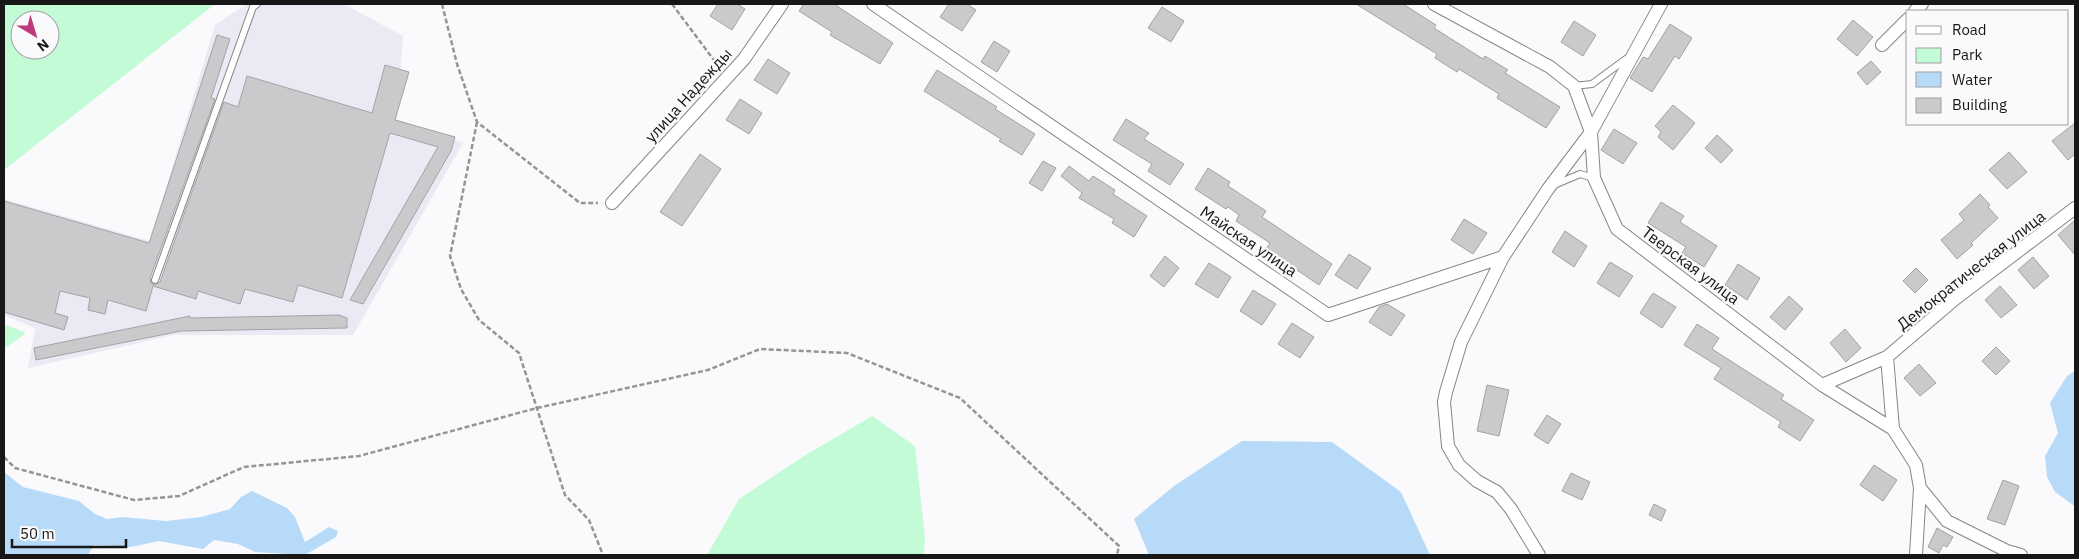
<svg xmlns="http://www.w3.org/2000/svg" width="2079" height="559" viewBox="0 0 2079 559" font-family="'IBM Plex Sans',sans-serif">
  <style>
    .built { fill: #e9eaf3 }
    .green { fill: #c3fbd7; fill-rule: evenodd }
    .water { fill: #b8daf9 }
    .building { fill: #cacacc; stroke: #a3a3a5 }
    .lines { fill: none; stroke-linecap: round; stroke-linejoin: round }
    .lane-casing { stroke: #868688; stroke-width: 8 }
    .street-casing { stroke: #868688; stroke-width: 14 }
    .path { stroke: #959597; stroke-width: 2.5; stroke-dasharray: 5 2.5; stroke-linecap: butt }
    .lane { stroke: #fff; stroke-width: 6 }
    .street { stroke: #fff; stroke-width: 12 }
    .labels { text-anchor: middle; stroke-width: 4.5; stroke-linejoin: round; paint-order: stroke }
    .street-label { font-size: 16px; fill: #171717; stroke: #fafafc }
  </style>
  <rect width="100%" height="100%" fill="#fafafc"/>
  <path class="built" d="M247 4H344L403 36 400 78 387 116 463 143 353 335H174L28 368 35 328 4 315V199L150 241 215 25Z"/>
  <path class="green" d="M4 4H215L4 170ZM20 20H50V50H20Z
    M4 324 26 333 4 349Z
    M872 416 915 446 925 537 924 555H707L739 499 804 456Z"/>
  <path class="water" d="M2075 371V504L2073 505 2055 492 2047 477 2045 456 2058 433 2050 403 2067 376Z
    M1242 441 1332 442 1401 492 1430 555H1149L1134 519 1174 486Z
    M4 472 23 487 79 501 95 514 107 519 122 517 166 521 201 517 230 509 241 497 252 491 287 508 295 517 305 542 329 527 338 531 336 537 305 555 255 552 238 544 214 540 203 549 159 541 131 547 94 545 88 555H4Z"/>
  <path class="building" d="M718 4H737L745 9 732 30 710 16Z
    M804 4H834L893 43 880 64 830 35 832 32 799 11Z
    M949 4H967L976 10 962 31 940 17Z
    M1356 4H1403L1436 25 1434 28 1483 59 1485 56 1508 70 1505 73 1560 107 1546 128 1497 98 1499 94 1459 69 1457 72 1435 58 1437 54Z
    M1162 7 1184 21 1171 42 1148 28Z
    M1853 20 1873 37 1857 56 1837 39Z
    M1574 21 1596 35 1583 56 1561 42Z
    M1670 24 1692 38 1679 59 1675 56 1652 92 1630 78 1643 57 1648 59Z
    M217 35 230 39 211 98 215 99 150 278 151 283 155 285 160 282 224 102 238 107 247 76 372 113 385 65 409 72 395 120 455 137 451 151 363 304 350 300 438 147 390 133 342 298 298 285 293 302 245 289 240 304 198 291 196 299 153 286 146 311 108 300 105 314 88 310 90 298 60 291 55 313 68 317 64 330 4 312V201L149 243Z
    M994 41 1010 51 997 72 981 62Z
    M768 59 790 73 777 94 754 80Z
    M1871 61 1881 72 1867 85 1857 73Z
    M937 70 997 107 995 109 1035 134 1022 155 999 141 1001 139 924 91Z
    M740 99 762 113 749 134 726 120Z
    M1673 105 1695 123 1673 150 1658 137 1661 132 1655 126Z
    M1126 119 1149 133 1144 139 1184 164 1170 185 1148 171 1152 164 1113 140Z
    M2075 123V154L2068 160 2052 141Z
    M1614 129 1637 143 1623 164 1601 150Z
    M1717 135 1733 150 1721 163 1705 148Z
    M2009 152 2027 172 2007 189 1989 170Z
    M700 154 721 169 682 226 660 212Z
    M1043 161 1056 168 1042 191 1029 183Z
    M1069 166 1089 181 1093 176 1115 190 1113 194 1147 216 1134 237 1112 223 1114 219 1079 198 1082 193 1061 176Z
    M1208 168 1230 182 1228 186 1266 211 1262 217 1332 264 1319 285 1266 249 1270 243 1236 221 1239 215 1228 207 1226 209 1195 189Z
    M1980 194 1990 205 1988 207 1998 218 1971 243 1973 245 1957 259 1941 240 1964 220 1959 214Z
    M1661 202 1684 216 1680 222 1717 246 1704 267 1682 253 1686 247 1648 223Z
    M1464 219 1487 233 1473 254 1451 240Z
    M2075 220V255L2058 235Z
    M1565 231 1587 246 1574 267 1552 252Z
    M1349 254 1371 268 1357 289 1335 275Z
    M1165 256 1179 268 1164 287 1150 276Z
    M2033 257 2049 276 2034 289 2018 270Z
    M1610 262 1633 276 1619 297 1597 283Z
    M1209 263 1231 277 1218 298 1195 284Z
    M1738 264 1760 278 1747 300 1725 285Z
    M1916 268 1928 280 1915 293 1903 281Z
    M2000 286 2017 305 2001 318 1985 300Z
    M1253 290 1276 304 1262 325 1240 311Z
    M1653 293 1676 307 1662 328 1640 313Z
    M1789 296 1803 309 1785 330 1770 317Z
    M1387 304 1405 315 1391 336 1369 322 1379 307Z
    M339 315 347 318V328L181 331 36 360 34 348 190 316V318Z
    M1292 323 1314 337 1300 358 1278 344Z
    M1697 324 1719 338 1712 349 1784 395 1781 399 1814 420 1800 441 1778 427 1781 422 1714 379 1721 368 1684 345Z
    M1845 329 1861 348 1846 362 1830 343Z
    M1996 347 2010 361 1996 375 1982 361Z
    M1919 364 1936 383 1920 396 1904 378Z
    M1487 385 1509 390 1499 436 1477 431Z
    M1547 415 1561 424 1548 444 1534 435Z
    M1874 465 1897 480 1883 501 1860 485Z
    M1571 473 1590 482 1582 500 1562 491Z
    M2003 480 2019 486 2005 525 1987 519Z
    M1654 504 1666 510 1661 521 1649 515Z
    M1937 528 1953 537 1947 547 1943 545 1939 553 1928 547Z"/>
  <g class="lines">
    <g class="lane-casing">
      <path id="lane" d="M1574 86 1592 84 1626 59
        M1554 185 1580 174 1594 178
        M155 280 253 7 257 4"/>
    </g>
    <g class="street-casing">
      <path id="street" d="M873 4 1328 315 1503 257 1548 189 1591 132 1661 4
        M1434 4 1550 67 1574 86 1591 132 1594 178 1617 229 1822 385 1893 429 1916 465 1920 488 1916 555
        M1915 11 1922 4
        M1882 45 1908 19
        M612 203 744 59 782 4
        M1503 257 1461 342 1446 392 1444 402 1448 446 1459 465 1477 481 1497 492 1511 509 1539 555
        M1887 357 1893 429
        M1822 385 1887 357 1955 299 2075 208
        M1920 488 1947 521 2007 551 2021 555"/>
    </g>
    <path class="path" d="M442 4 457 64 477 122 580 203H598
      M672 4 719 67
      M477 122 450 256 461 289 479 320 519 353 565 495 589 520 603 555
      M4 457 15 468 134 500 179 496 244 467 359 456 537 408 708 370 760 349 847 353 960 398 1119 546 1117 555"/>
    <use href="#lane" class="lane"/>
    <use href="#street" class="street"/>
  </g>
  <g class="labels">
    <g class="street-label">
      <text transform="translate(688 95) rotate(-48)" y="6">улица Надежды</text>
      <text transform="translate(1249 241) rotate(34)" y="6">Майская улица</text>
      <text transform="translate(1691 265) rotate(37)" y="6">Тверская улица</text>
      <text transform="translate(1971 270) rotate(-38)" y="6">Демократическая улица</text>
    </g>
  </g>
  <rect width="2079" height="559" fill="none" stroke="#171717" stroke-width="10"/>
  <rect x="1906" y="10" width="162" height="115" fill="#fafafc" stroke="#9f9fa0"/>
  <rect x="1916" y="26" width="25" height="8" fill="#ffffff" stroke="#9f9fa0"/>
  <text x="1952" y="35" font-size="15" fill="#171717">Road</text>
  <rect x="1916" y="48" width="25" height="15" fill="#c3fbd7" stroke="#9f9fa0"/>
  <text x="1952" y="60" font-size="15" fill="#171717">Park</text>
  <rect x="1916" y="72" width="25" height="15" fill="#b8daf9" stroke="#9f9fa0"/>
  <text x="1952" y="85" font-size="15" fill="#171717">Water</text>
  <rect x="1916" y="98" width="25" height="15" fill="#cacacc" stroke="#9f9fa0"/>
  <text x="1952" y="110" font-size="15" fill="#171717">Building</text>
  <g transform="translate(35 35) rotate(142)"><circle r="24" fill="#fafafc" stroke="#9f9fa0"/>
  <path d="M0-4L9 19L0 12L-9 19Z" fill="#be397c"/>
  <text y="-8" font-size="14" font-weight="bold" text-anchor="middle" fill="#171717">N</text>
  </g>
  <path d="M12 539v8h114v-8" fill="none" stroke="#171717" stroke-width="2.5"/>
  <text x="20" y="539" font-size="15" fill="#171717" stroke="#fafafc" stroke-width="4" paint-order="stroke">50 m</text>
</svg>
